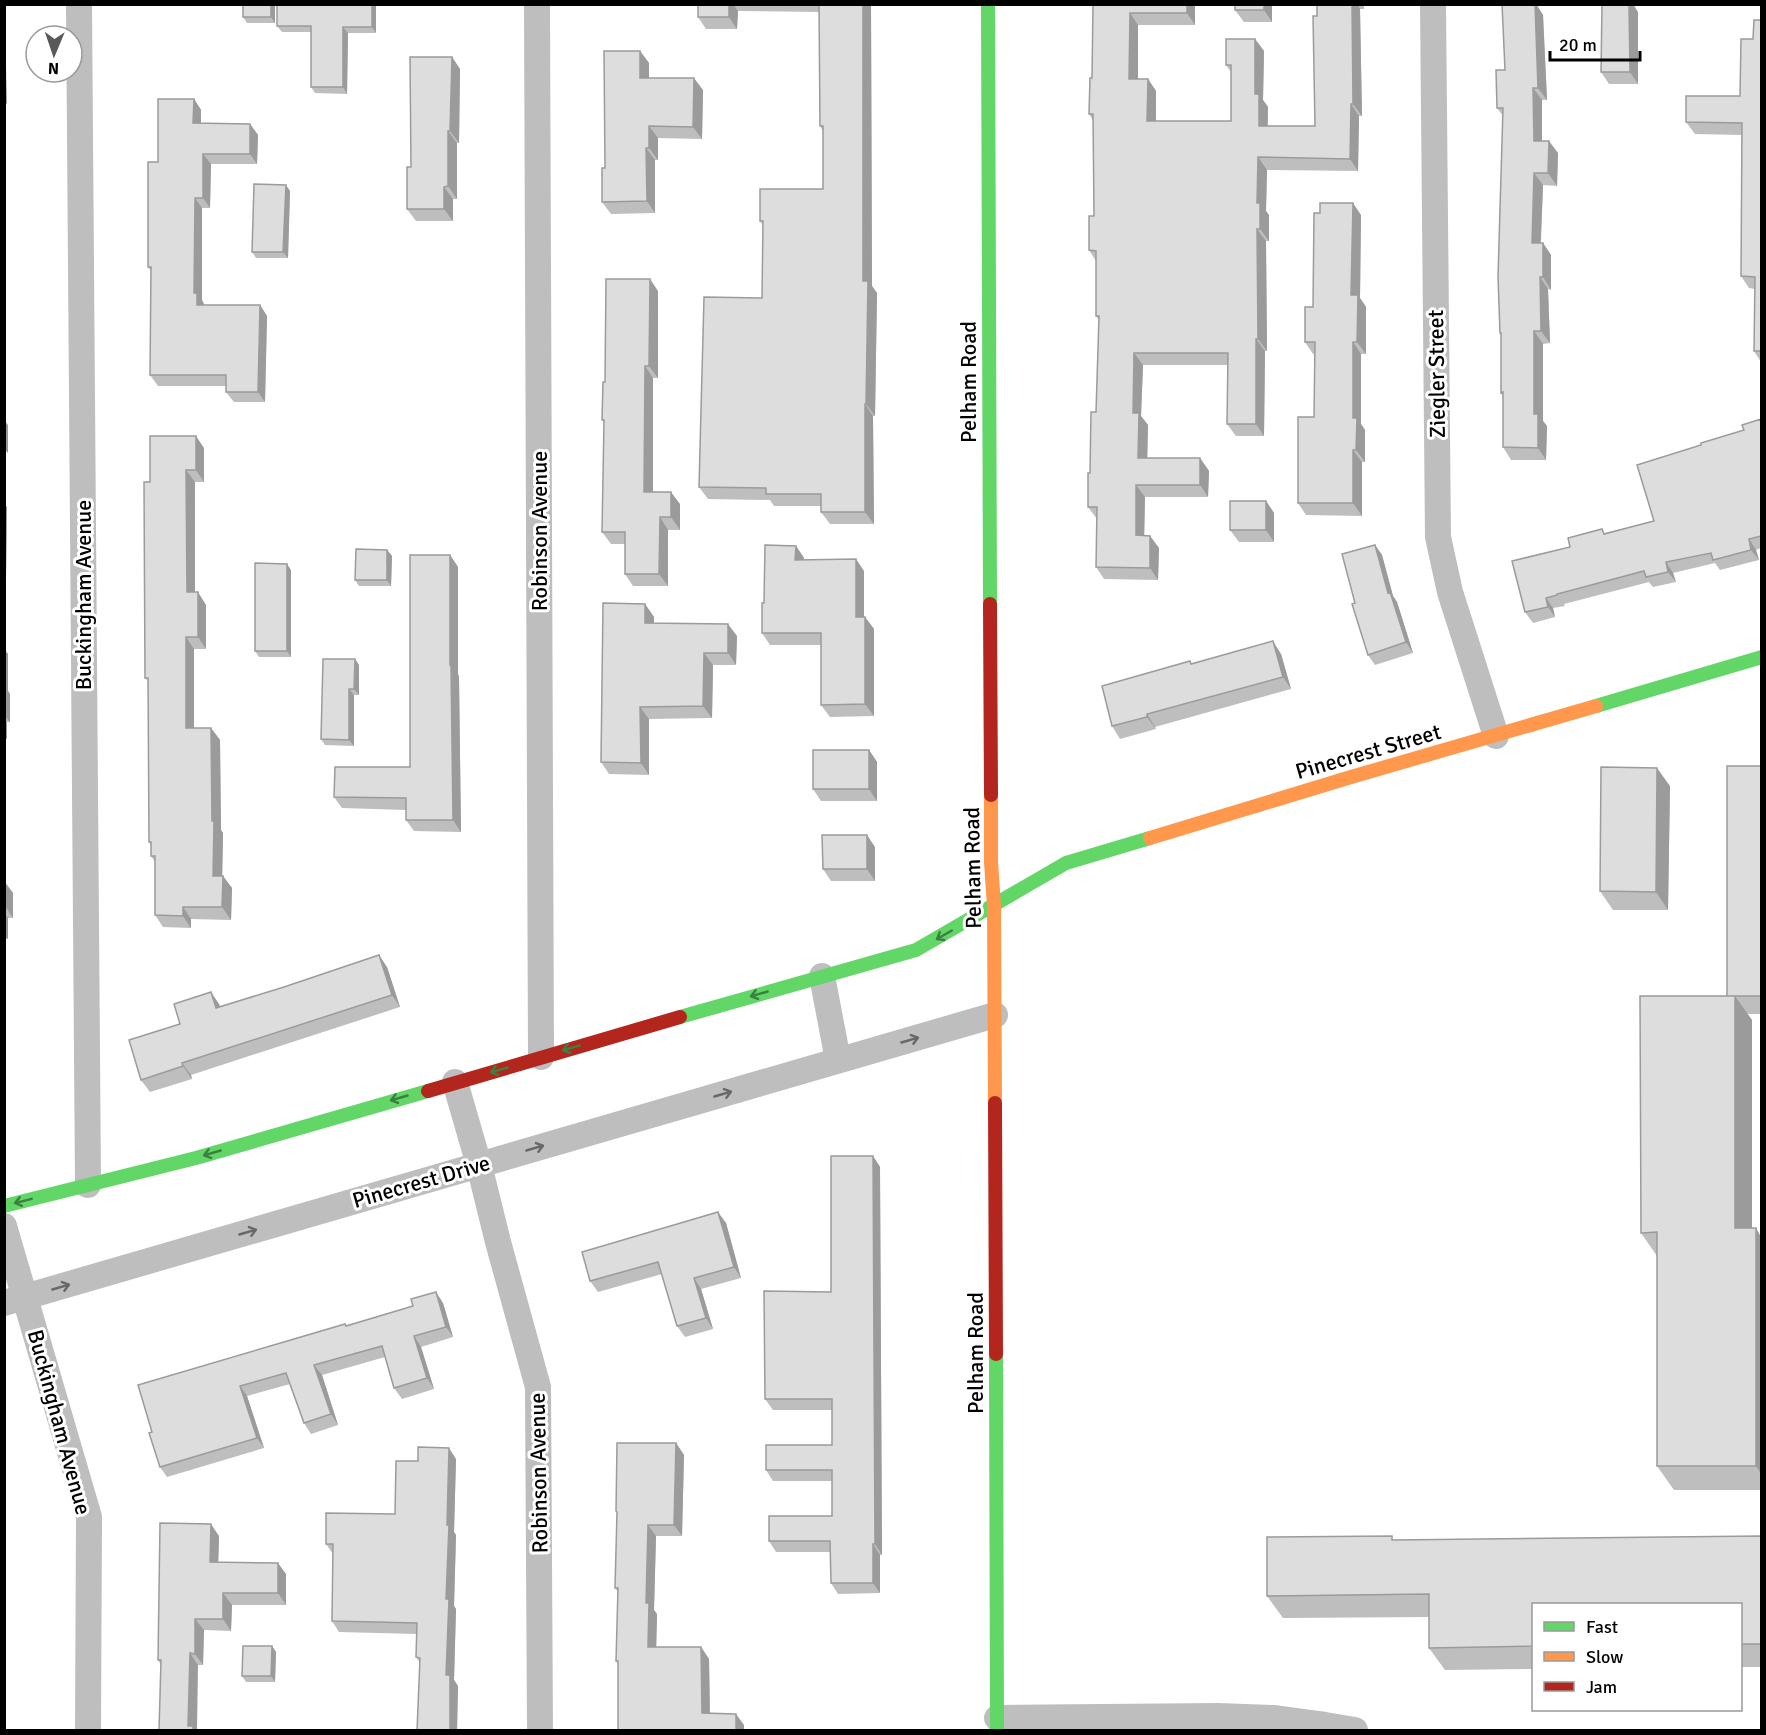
<svg xmlns="http://www.w3.org/2000/svg" width="1766" height="1735" viewBox="0 0 1766 1735" font-family="Signika,sans-serif">
  <style>
    .lines { fill: none; stroke-linecap: round; stroke-linejoin: round }
    .street { stroke: #bebebe; stroke-width: 26 }
    .fast { stroke: #63d668; stroke-width: 14 }
    .slow { stroke: #ff974d; stroke-width: 14 }
    .jam { stroke: #b3261e; stroke-width: 14 }
    .wall { fill: #bebebe }
    .shaded-wall { fill: #9b9b9b }
    .building { fill: #ddd; stroke: #9b9b9b; stroke-width: 1.5 }
    .oneway { stroke: #3b803e }
    .oneway2 { stroke: #686868 }
    .labels { text-anchor: middle; stroke-width: 6; stroke-linejoin: round; paint-order: stroke }
    .street-label { font-size: 22px; fill: #000; stroke: #fff }
  </style>
  <rect width="100%" height="100%" fill="#fff"/>
  <g class="lines">
    <path class="street" d="M79 4 88 1185
      M537 4 541 1057
      M1433 4 1438 537 1450 592 1496 736
      M822 976 838 1060
      M455 1082 479 1165 498 1242 538 1387 540 1730
      M4 1226 89 1517 88 1730
      M4 1303 995 1015
      M997 1718 1218 1716 1273 1718 1325 1725 1355 1730"/>
    <path class="fast" d="M988 4 990 604
      M1596 706 1762 657
      M680 1017 916 950 1066 863 1150 838
      M4 1206 196 1158 428 1091
      M996 1354 997 1730"/>
    <path class="slow" d="M991 795V862L994 906 995 1103
      M1150 838 1351 777 1596 706"/>
    <path class="jam" d="M990 604 991 795
      M428 1091 680 1017
      M995 1103 996 1354"/>
  </g>
  <path class="wall" d="M243 4H275V23H247L243 17Z
    M376 4V33H348L347 94 315 93 311 87V32H282L277 26Z
    M698 4H871L872 286 877 293 875 416H873L874 524H830L821 512V506H774L770 500 708 499 699 487 762 298 763 225 760 221 823 189V131L820 126 819 12 738 11 737 29H706L698 17Z
    M1195 4V25H1138V79H1148L1156 91V121H1231V72L1226 65 1255 39 1264 51 1263 100 1268 107V126H1315L1317 4H1364V9H1360L1362 116H1359L1358 171 1267 170 1266 211 1269 215V241H1266L1267 351H1265L1264 436H1236L1227 424 1228 365H1143L1141 416 1148 425 1147 458H1200L1209 471 1208 497H1145L1144 535 1150 536 1159 548 1158 580 1104 579 1096 567 1097 519 1088 507 1096 412 1099 320 1096 316V261L1089 250 1094 216 1093 120 1089 114 1092 78 1093 5Z
    M1272 4V22H1244L1235 10Z
    M1502 4H1536L1543 15 1547 100H1542V141L1558 153 1557 186 1543 185 1541 243H1543L1551 255V290L1548 289 1550 343 1543 344V421L1547 426 1546 460H1511L1503 447V396L1501 393V334L1500 333 1503 116 1497 108 1505 70Z
    M1638 12V84H1609L1601 72Z
    M1761 20V362L1754 351 1755 289 1749 288 1741 276 1742 135 1695 134 1686 122 1740 96 1753 39Z
    M640 51 649 63V78L703 90 702 139 658 138V160H655V213L611 214 602 202 605 168Z
    M452 57 460 69 459 143H457V199H453V221H416L407 209 411 167Z
    M194 99 201 110V123L250 124 258 135 257 164H211L210 208H202V300L204 305H260L267 316 265 402H234L226 392V386H158L150 375 151 271 148 267 158 162Z
    M290 191 288 258H256L252 252Z
    M1361 215 1360 298 1366 307V354H1361V424L1365 430V462H1362V516L1306 515 1298 503 1314 417V354H1313L1305 342 1313 307Z
    M658 291V378H653V492L680 504V530H668V586H633L625 574V544H611L602 532 604 423 602 420 605 382Z
    M1761 419V548L1756 550 1759 560 1720 570 1715 563 1673 573 1676 582 1653 587 1649 582 1564 604 1565 606 1553 608 1555 617 1533 623 1525 612 1570 547 1605 533 1654 521 1701 445 1744 430Z
    M204 448V482H195V592L206 605V649H194V728H211L220 740 221 830 223 833 222 876H223L232 888 231 920 191 919V928L163 927 155 915V862L151 856V846L149 842 148 681 145 678 150 482Z
    M1266 501 1274 513V542H1239L1230 530Z
    M4 504 7 507 5 650 8 654V691L10 694V722H7V739H5V795Z
    M1375 545 1382 555 1393 596 1397 602 1413 653 1375 665 1368 655 1355 603Z
    M796 546 804 558V560L864 571V617H865L874 629V716L830 717 821 705V645H770L762 633Z
    M387 550 392 556 391 586H359L355 580Z
    M450 555 458 567V674L459 677 461 832 414 831 406 820V810L342 808 334 797 410 767Z
    M291 570V657H259L255 651Z
    M645 604 654 617V623L737 636 736 665H713L712 718 649 719V775L609 774 601 762Z
    M1281 654 1291 689 1155 727 1156 729 1120 739 1112 726 1190 661 1192 664Z
    M355 659 359 665V695H354V746L325 745 321 739Z
    M869 750 877 762V801H821L813 789Z
    M1761 766V1014H1747L1752 1020V1228L1761 1237V1490H1674L1657 1466V1256L1641 1233 1727 996Z
    M1670 786 1668 910H1613L1600 891Z
    M875 847V881H831L823 869Z
    M4 881 13 893V918H8V939H4Z
    M387 967 400 1007 191 1075 192 1079 150 1092 141 1080 180 1024 219 1004 220 1006Z
    M873 1156 880 1167 882 1555H880V1593L838 1594 831 1583 830 1552H776L769 1541 832 1516V1481H773L766 1470 832 1445V1410H773L765 1399 831 1292Z
    M726 1223 741 1278 701 1289 713 1329 685 1337 677 1326 662 1274 598 1292 590 1281Z
    M443 1303 453 1337 421 1347 434 1389 402 1399 394 1388 385 1357 322 1375 338 1425 311 1434 304 1423 290 1384 247 1396 264 1448 167 1477 160 1467 149 1433 346 1326 413 1306Z
    M676 1443 684 1455 682 1536H656L654 1610 657 1614 656 1647H701L709 1659 710 1713 744 1725V1731H618V1664L616 1661 618 1592 615 1588 617 1514 616 1511Z
    M456 1459 454 1532 456 1535 454 1606 456 1609 454 1680 458 1686 457 1731H417L420 1663 416 1657 417 1634 339 1632 332 1621 333 1554 326 1544 395 1514 418 1461Z
    M219 1536 218 1562 286 1574V1605H232L231 1631 204 1630 203 1665H161L158 1660Z
    M1761 1536V1667H1740V1605H1533V1669L1445 1670 1429 1648V1617L1283 1618 1267 1596 1395 1540Z
    M272 1646 276 1652 275 1682H246L242 1676Z"/>
  <path class="shaded-wall" d="M271 4H275V23L271 17Z
    M372 4H376V33L372 27Z
    M729 4H733L738 11 737 29 729 17Z
    M863 4H871L872 286 877 293 875 416 866 404 863 281Z
    M1187 4H1195V25L1187 13Z
    M1264 4H1272V22L1264 10Z
    M1352 4H1357L1360 9 1362 116 1353 104Z
    M1535 4H1536L1543 15 1547 100 1538 88Z
    M1629 4H1633L1638 12V84L1630 72Z
    M1130 13 1138 25V91L1129 79Z
    M343 27 348 33 347 94 343 87Z
    M1255 39 1264 51 1263 100 1268 107 1267 138 1259 126 1255 94Z
    M640 51 649 63V90L640 78Z
    M452 57 460 69 459 143 450 131Z
    M4 64 6 67 7 104 4 101Z
    M694 78 703 90 702 139 693 127Z
    M1148 79 1156 91V133L1147 121Z
    M1533 88 1542 100V153L1534 141Z
    M194 99 201 110V134L193 123Z
    M1351 104 1359 116 1358 171 1350 159Z
    M250 124 258 135 257 164 250 154Z
    M649 126 658 138V160L649 148Z
    M448 131 457 143V199L448 186Z
    M1549 141 1558 153 1557 186 1548 173Z
    M646 148 655 160V213L647 201Z
    M203 154 211 164 210 208 203 198Z
    M1258 157 1267 170 1266 211 1269 215V241L1260 229 1257 203Z
    M1534 173 1543 185 1540 255 1532 243Z
    M286 185 290 191 288 258 283 252Z
    M444 187 453 199V221L444 209Z
    M195 198 202 208V300L204 304V315L197 305 194 293Z
    M1353 203 1361 215 1360 298 1366 307V354L1357 342 1351 295Z
    M4 227 6 230 5 320 4 319Z
    M1257 229 1266 241 1267 351 1258 339Z
    M1543 243 1551 255V290L1543 277Z
    M1540 277 1548 289 1550 343 1541 331Z
    M650 279 658 291V378L649 366Z
    M260 305 267 316 265 402 258 392Z
    M1534 331 1543 344V421L1547 426 1546 460 1538 448 1534 414Z
    M1256 339 1265 351 1264 436 1256 424Z
    M1353 342 1361 354V424L1365 430V462L1356 450 1353 418Z
    M1134 353 1143 365 1141 416 1148 425 1147 471 1138 458 1133 413Z
    M645 366 653 378V504L644 492Z
    M865 404 873 416 874 524 865 512Z
    M4 420 8 425V453L4 449Z
    M196 436 204 448V482L196 470Z
    M1353 450 1362 462V516L1353 503Z
    M1200 458 1209 471 1208 497 1200 485Z
    M186 470 195 482V605L187 592Z
    M1136 485 1145 497 1144 547 1136 535Z
    M671 492 680 504V530L671 517Z
    M1266 501 1274 513V542L1266 530Z
    M4 504 7 507 5 650 8 654V691L10 694V722L4 715Z
    M660 517 668 530V586L659 574Z
    M1150 536 1159 548 1158 580 1150 568Z
    M1749 539 1756 550 1759 560 1751 550Z
    M1375 545 1382 555 1393 596 1397 602 1413 653 1406 642 1388 593Z
    M796 546 804 558V572L795 560Z
    M387 550 392 556 391 586 387 580Z
    M450 555 458 567V674L459 677 461 832 453 820 450 665Z
    M856 559 864 571V629L856 617Z
    M1666 562 1673 573 1676 582 1668 572Z
    M287 564 291 570V657L287 651Z
    M198 592 206 605V649L198 637Z
    M1546 598 1553 608 1555 617 1548 607Z
    M645 604 654 617V635L645 623Z
    M865 617 874 629V716L865 704Z
    M728 624 737 636 736 665 728 653Z
    M186 637 194 649V740L186 728Z
    M1273 641 1281 654 1291 689 1283 677Z
    M704 653 713 665 712 718 703 706Z
    M355 659 359 665V695L354 689Z
    M349 689 354 695V746L349 740Z
    M640 707 649 719V775L641 763Z
    M1147 714 1155 727 1156 729 1147 717Z
    M4 719 7 722V739L4 736Z
    M211 728 220 740 221 830 223 833 222 888 213 876Z
    M4 738 5 739V795L4 794Z
    M869 750 877 762V801L869 789Z
    M1657 768 1670 786 1668 910 1656 892Z
    M867 835 875 847V881L867 869Z
    M223 876 232 888 231 920 222 907Z
    M4 881 13 893V918L5 906Z
    M183 907 191 919V928L183 916Z
    M4 913 8 918V939L4 935Z
    M379 955 387 967 400 1007 392 995Z
    M211 992 219 1004 224 1020 216 1008Z
    M1735 996 1752 1020V1252L1735 1228Z
    M182 1063 191 1075 192 1079 183 1066Z
    M873 1156 880 1167 882 1555 875 1544Z
    M718 1212 726 1223 741 1278 734 1267Z
    M1756 1228 1761 1237V1474L1756 1466Z
    M694 1278 701 1289 713 1329 706 1318Z
    M436 1292 443 1303 453 1337 446 1327Z
    M414 1336 421 1347 434 1389 427 1378Z
    M314 1365 322 1375 338 1425 331 1414Z
    M240 1386 247 1396 264 1448 257 1438Z
    M676 1443 684 1455 682 1536 674 1525Z
    M449 1448 456 1459 454 1532 456 1535 454 1606 456 1609 454 1680 458 1686 457 1731H450L446 1675 447 1525Z
    M211 1524 219 1536 218 1574 210 1562Z
    M648 1525 656 1536 654 1610 657 1614 656 1659 648 1647 646 1603Z
    M873 1544 880 1555V1593L873 1583Z
    M278 1563 286 1574V1605L278 1593Z
    M223 1593 232 1605 231 1631 223 1619Z
    M195 1619 204 1630 203 1665 195 1654Z
    M272 1646 276 1652 275 1682 271 1676Z
    M701 1647 709 1659 710 1725 702 1713Z
    M190 1653 198 1665 197 1731H192L188 1726Z
    M736 1714 744 1725V1731H736Z"/>
  <path class="building" d="M243 4H271V17H243Z
    M277 4H372V27H343V87H311V26H277Z
    M698 4H729V17H698Z
    M819 4H863V281H868L866 404H865V512H821V494H766V488L699 487 704 297 762 298 763 221H760V189H823V126H820Z
    M1187 4V13H1130L1129 79H1148L1147 121H1231V65H1226V39H1255V94H1259V126H1315L1313 16H1317V4H1352L1353 104H1351L1350 159 1258 157 1257 203H1260V229H1257L1258 339H1256V424H1227L1228 353H1134L1133 413H1139L1138 458H1200V485H1136V535L1150 536V568L1096 567 1097 507H1088V473H1090L1091 412H1096L1099 316H1096V251L1089 250V216H1094L1093 114H1089L1090 78H1092L1093 5Z
    M1235 4H1264V10H1235Z
    M1502 4H1535L1538 88H1533L1534 141H1549L1548 173H1534L1532 243H1543V277H1540L1541 331H1534V414H1538V448L1503 447V392L1501 393V333H1500L1498 277 1503 108H1497L1496 70H1505Z
    M1602 4H1629L1630 72H1601Z
    M1754 20H1761V351H1754L1755 277 1741 276 1742 123 1686 122V96H1740L1741 39H1753Z
    M604 51H640V78H694L693 127 649 126V148H646L647 201 602 202V168H605Z
    M410 57H452L450 131H448V186L444 187V209H407V167H411Z
    M158 99H194L193 123 250 124V154H203V198H195L194 293H197V305H260L258 392H226V375H150L151 267H148V162H158Z
    M254 184 286 185 283 252H252Z
    M1320 203H1353L1351 295H1358L1357 342H1353V418H1357L1356 450H1353V503H1298V417H1314L1315 342H1305V307H1313L1314 213H1320Z
    M606 279H650L649 366H645L644 492H671V517H660L659 574H625V532H602L604 420H602L603 382H605Z
    M1761 419V536L1749 539 1751 550 1713 560 1711 553 1666 562 1668 572 1646 577 1644 571 1557 594V595L1546 598 1548 607 1525 612 1512 561 1570 547 1568 538 1602 529 1604 534 1654 521 1637 465 1701 445V443L1744 430 1742 425Z
    M150 436H196V470H186L187 592H198V637H186V728H211L212 821H214L213 876H223L222 907H183V916L155 915V856H151V842H149L148 678H145L144 482H150Z
    M1230 501H1266V530H1230Z
    M765 545 796 546 795 560 856 559V617H865V704L821 705V633H762V603H764Z
    M1375 545 1388 593 1390 592 1406 642 1368 655 1352 604 1355 603 1342 554Z
    M356 549 387 550V580H355Z
    M410 555H450V665H451L453 820H406V798L334 797 335 767H410Z
    M255 563 287 564V651H255Z
    M603 603 645 604V623L728 624V653H704L703 706 640 707 641 763 601 762Z
    M1273 641 1283 677 1147 714V717L1112 726 1102 686 1190 661 1191 664Z
    M323 659H355L354 689H349V740L321 739Z
    M813 750H869V789H813Z
    M1727 766H1761V996H1727Z
    M1601 767 1657 768 1656 892 1600 891Z
    M822 835H867V869H823Z
    M379 955 392 995 182 1063 183 1066 141 1080 129 1040 180 1024 174 1004 211 992 216 1008 284 987Z
    M1640 996H1735V1228H1756V1466H1657V1232L1641 1233Z
    M831 1156H873L875 1544H873V1583H831L830 1541H769V1516H832V1470H766V1445H832V1399H765L764 1291 831 1292Z
    M718 1212 734 1267 694 1278 706 1318 677 1326 658 1262 590 1281 582 1252Z
    M436 1292 446 1327 414 1336 427 1378 394 1388 382 1346 314 1365 331 1414 304 1423 286 1373 240 1386 257 1438 160 1467 149 1433 152 1432 138 1385 294 1339 345 1324 346 1326 413 1306 411 1299Z
    M617 1443H676L674 1525H648L646 1603H649L648 1647H701L702 1713 736 1714V1731H618V1661H616L618 1588H615L617 1512 616 1511Z
    M418 1447 449 1448 447 1525H449L446 1599H449L446 1675H450V1731H417L420 1658 416 1657 417 1623 332 1621 333 1544H326V1513L395 1514 396 1461H418Z
    M160 1523 211 1524 210 1562 278 1563V1593H223V1619H195V1654L190 1653 188 1726H193V1731H159L161 1660H158Z
    M1392 1536V1540L1761 1536V1644H1740V1605H1533V1646L1429 1648V1594L1267 1596V1537Z
    M243 1646H272L271 1676H242Z"/>
  <defs><path id="oneway-shaft" d="M-6 0H5M1.5-3L5.5 0L1.5 3" fill="none" stroke-width="1.6" stroke-linecap="round" stroke-linejoin="round" transform="scale(1.5)"/></defs>
  <g class="oneway">
    <use href="#oneway-shaft" transform="translate(944 935) rotate(150)"/>
    <use href="#oneway-shaft" transform="translate(759 994) rotate(164)"/>
    <use href="#oneway-shaft" transform="translate(571 1048) rotate(164)"/>
    <use href="#oneway-shaft" transform="translate(499 1070) rotate(164)"/>
    <use href="#oneway-shaft" transform="translate(399 1098) rotate(164)"/>
    <use href="#oneway-shaft" transform="translate(212 1153) rotate(164)"/>
    <use href="#oneway-shaft" transform="translate(23 1201) rotate(166)"/>
  </g>
  <g class="oneway2">
    <use href="#oneway-shaft" transform="translate(910 1040) rotate(-16)"/>
    <use href="#oneway-shaft" transform="translate(723 1094) rotate(-16)"/>
    <use href="#oneway-shaft" transform="translate(535 1148) rotate(-16)"/>
    <use href="#oneway-shaft" transform="translate(248 1232) rotate(-16)"/>
    <use href="#oneway-shaft" transform="translate(61 1287) rotate(-16)"/>
  </g>
  <g class="labels">
    <g class="street-label">
      <text transform="translate(1436 374) rotate(-91)" y="8">Ziegler Street</text>
      <text transform="translate(968 382) rotate(-90)" y="8">Pelham Road</text>
      <text transform="translate(539 531) rotate(-90)" y="8">Robinson Avenue</text>
      <text transform="translate(83 595) rotate(-90)" y="8">Buckingham Avenue</text>
      <text transform="translate(1368 751) rotate(-16)" y="8">Pinecrest Street</text>
      <text transform="translate(972 868) rotate(-91)" y="8">Pelham Road</text>
      <text transform="translate(421 1181) rotate(-16)" y="8">Pinecrest Drive</text>
      <text transform="translate(975 1353) rotate(-90)" y="8">Pelham Road</text>
      <text transform="translate(60 1422) rotate(75)" y="8">Buckingham Avenue</text>
      <text transform="translate(538 1473) rotate(-91)" y="8">Robinson Avenue</text>
    </g>
  </g>
  <rect width="1766" height="1735" fill="none" stroke="#000000" stroke-width="12"/>
  <rect x="1532" y="1603" width="210" height="108" fill="#ffffff" stroke="#999999" stroke-width="1.5"/>
  <rect x="1544" y="1622" width="30" height="9" fill="#63d668" stroke="#999999" stroke-width="1.5"/>
  <text x="1586" y="1633" font-size="18" fill="#000000">Fast</text>
  <rect x="1544" y="1652" width="30" height="9" fill="#ff974d" stroke="#999999" stroke-width="1.5"/>
  <text x="1586" y="1663" font-size="18" fill="#000000">Slow</text>
  <rect x="1544" y="1682" width="30" height="9" fill="#b3261e" stroke="#999999" stroke-width="1.5"/>
  <text x="1586" y="1693" font-size="18" fill="#000000">Jam</text>
  <g transform="translate(54 54) rotate(182)"><circle r="28" fill="#ffffff" stroke="#999999" stroke-width="1.5"/>
  <path d="M0-4.5L10 22L0 15L-10 22Z" fill="#595959"/>
  <text y="-9" font-size="16" font-weight="bold" text-anchor="middle" fill="#000000">N</text>
  </g>
  <path d="M1550 51v9h90v-9" fill="none" stroke="#000000" stroke-width="3"/>
  <text x="1559" y="51" font-size="18" fill="#000000" stroke="#ffffff" stroke-width="4.5" paint-order="stroke">20 m</text>
</svg>
